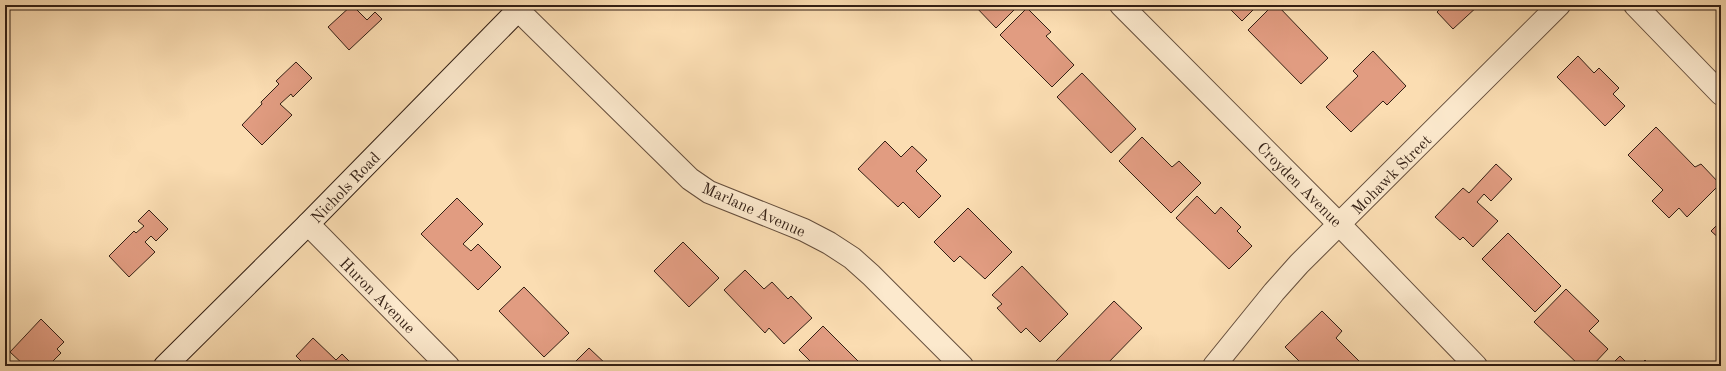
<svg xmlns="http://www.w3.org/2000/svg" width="1726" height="371" viewBox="0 0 1726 371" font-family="'Old Standard TT',serif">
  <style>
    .building { fill: #e19c81; stroke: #331f14 }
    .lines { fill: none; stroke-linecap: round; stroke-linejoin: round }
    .street-casing { stroke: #654e3c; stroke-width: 24 }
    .secondary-casing { stroke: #331f14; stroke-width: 24 }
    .street { stroke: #fce9cd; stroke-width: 22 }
    .secondary { stroke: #fce9cd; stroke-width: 22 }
    .labels { text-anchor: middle; stroke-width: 3; stroke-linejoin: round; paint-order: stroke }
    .street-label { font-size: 16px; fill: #331f14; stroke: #fce9cd }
  </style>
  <rect width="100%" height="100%" fill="#fbddb2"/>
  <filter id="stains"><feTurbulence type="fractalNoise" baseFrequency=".005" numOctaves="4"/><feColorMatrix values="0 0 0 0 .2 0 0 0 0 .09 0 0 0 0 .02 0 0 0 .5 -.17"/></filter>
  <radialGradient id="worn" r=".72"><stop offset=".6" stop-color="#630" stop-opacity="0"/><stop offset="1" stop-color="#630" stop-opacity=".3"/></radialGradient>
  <path class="building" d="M352 5 367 20 375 12 382 19 349 50 328 27Z
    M974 5H1019L996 28Z
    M1226 5H1258L1242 21Z
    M1273 5H1277L1328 58 1301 84 1248 30Z
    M1444 5H1479L1453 29 1437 12Z
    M1027 8 1051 32 1046 36 1074 65 1052 87 1000 35Z
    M1373 51 1406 86 1387 105 1383 101 1351 132 1326 107 1358 76 1353 71Z
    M1578 56 1594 73 1599 68 1619 88 1613 94 1625 106 1605 126 1557 77Z
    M296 62 312 78 293 97 291 94 280 104 292 115 262 145 242 125 262 104 261 102 279 84 276 81Z
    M1082 73 1136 129 1111 153 1057 97Z
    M1656 127 1695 167 1701 164 1720 184 1687 217 1679 208 1669 218 1652 201 1663 190 1628 155Z
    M1142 137 1172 167 1179 161 1201 183 1171 213 1119 161Z
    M885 141 901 157 912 146 927 160 916 171 941 196 919 218 903 202 898 207 858 169Z
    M1496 164 1512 179 1491 201 1484 194 1477 202 1498 221 1473 247 1463 237 1460 240 1435 217 1463 188 1469 193Z
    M1197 196 1215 214 1221 207 1241 227 1237 231 1252 246 1229 269 1176 218Z
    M457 198 483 224 463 244 471 251 478 244 501 267 478 290 421 234Z
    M968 208 1012 252 985 279 960 256 954 262 934 242Z
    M149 210 168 229 156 241 151 236 145 242 155 252 129 277 109 256 134 231 136 233 144 226 138 221Z
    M1721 221V240L1711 231Z
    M1508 233 1561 286 1535 312 1482 259Z
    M683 242 719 278 689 307 654 271Z
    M1022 266 1068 314 1040 342 1026 328 1021 333 997 308 1002 304 992 295Z
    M745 270 764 289 772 282 788 299 791 296 812 318 784 344 769 328 765 333 724 290Z
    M524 287 569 333 544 357 499 311Z
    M1566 289 1599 321 1589 331 1608 349 1592 366H1580L1534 322Z
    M1114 301 1142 328 1105 366H1061L1056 361Z
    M1322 311 1342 331 1336 338 1364 366H1304L1285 347Z
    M41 319 64 342 57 349 61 353 49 365 45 361 40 366H25L10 352Z
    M823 326 863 366H815L799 350Z
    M313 338 336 360 342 354 354 366H306L296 356Z
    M589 348 608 366H571Z
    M1620 356 1630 366H1610Z
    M1645 360 1651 366H1639Z"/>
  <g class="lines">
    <g class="street-casing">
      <path id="street" d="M1121 5 1340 225 1476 366
        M1635 5 1721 94
        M518 10 690 179 709 192 804 230 829 243 852 258 871 275 962 366
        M308 224 448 366
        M1214 366 1274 292 1299 264 1559 5"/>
    </g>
    <g class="secondary-casing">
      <path id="secondary" d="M165 366 308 224 523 5"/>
    </g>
    <use href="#street" class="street"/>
    <use href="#secondary" class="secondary"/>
  </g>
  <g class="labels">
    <g class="street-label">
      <text transform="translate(1391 174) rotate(-45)" y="6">Mohawk Street</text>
      <text transform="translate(1300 184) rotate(45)" y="6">Croyden Avenue</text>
      <text transform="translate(345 187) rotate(-46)" y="6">Nichols Road</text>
      <text transform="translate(754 209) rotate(24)" y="6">Marlane Avenue</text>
      <text transform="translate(378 295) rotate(45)" y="6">Huron Avenue</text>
    </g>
  </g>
  <rect width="1726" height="371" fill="none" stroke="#fbddb2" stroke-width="20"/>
  <rect x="6" y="6" width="1714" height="359" fill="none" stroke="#331f14" stroke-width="2"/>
  <rect x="10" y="10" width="1706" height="351" fill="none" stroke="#331f14"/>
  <rect width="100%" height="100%" filter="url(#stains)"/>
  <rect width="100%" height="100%" fill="url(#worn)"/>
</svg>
